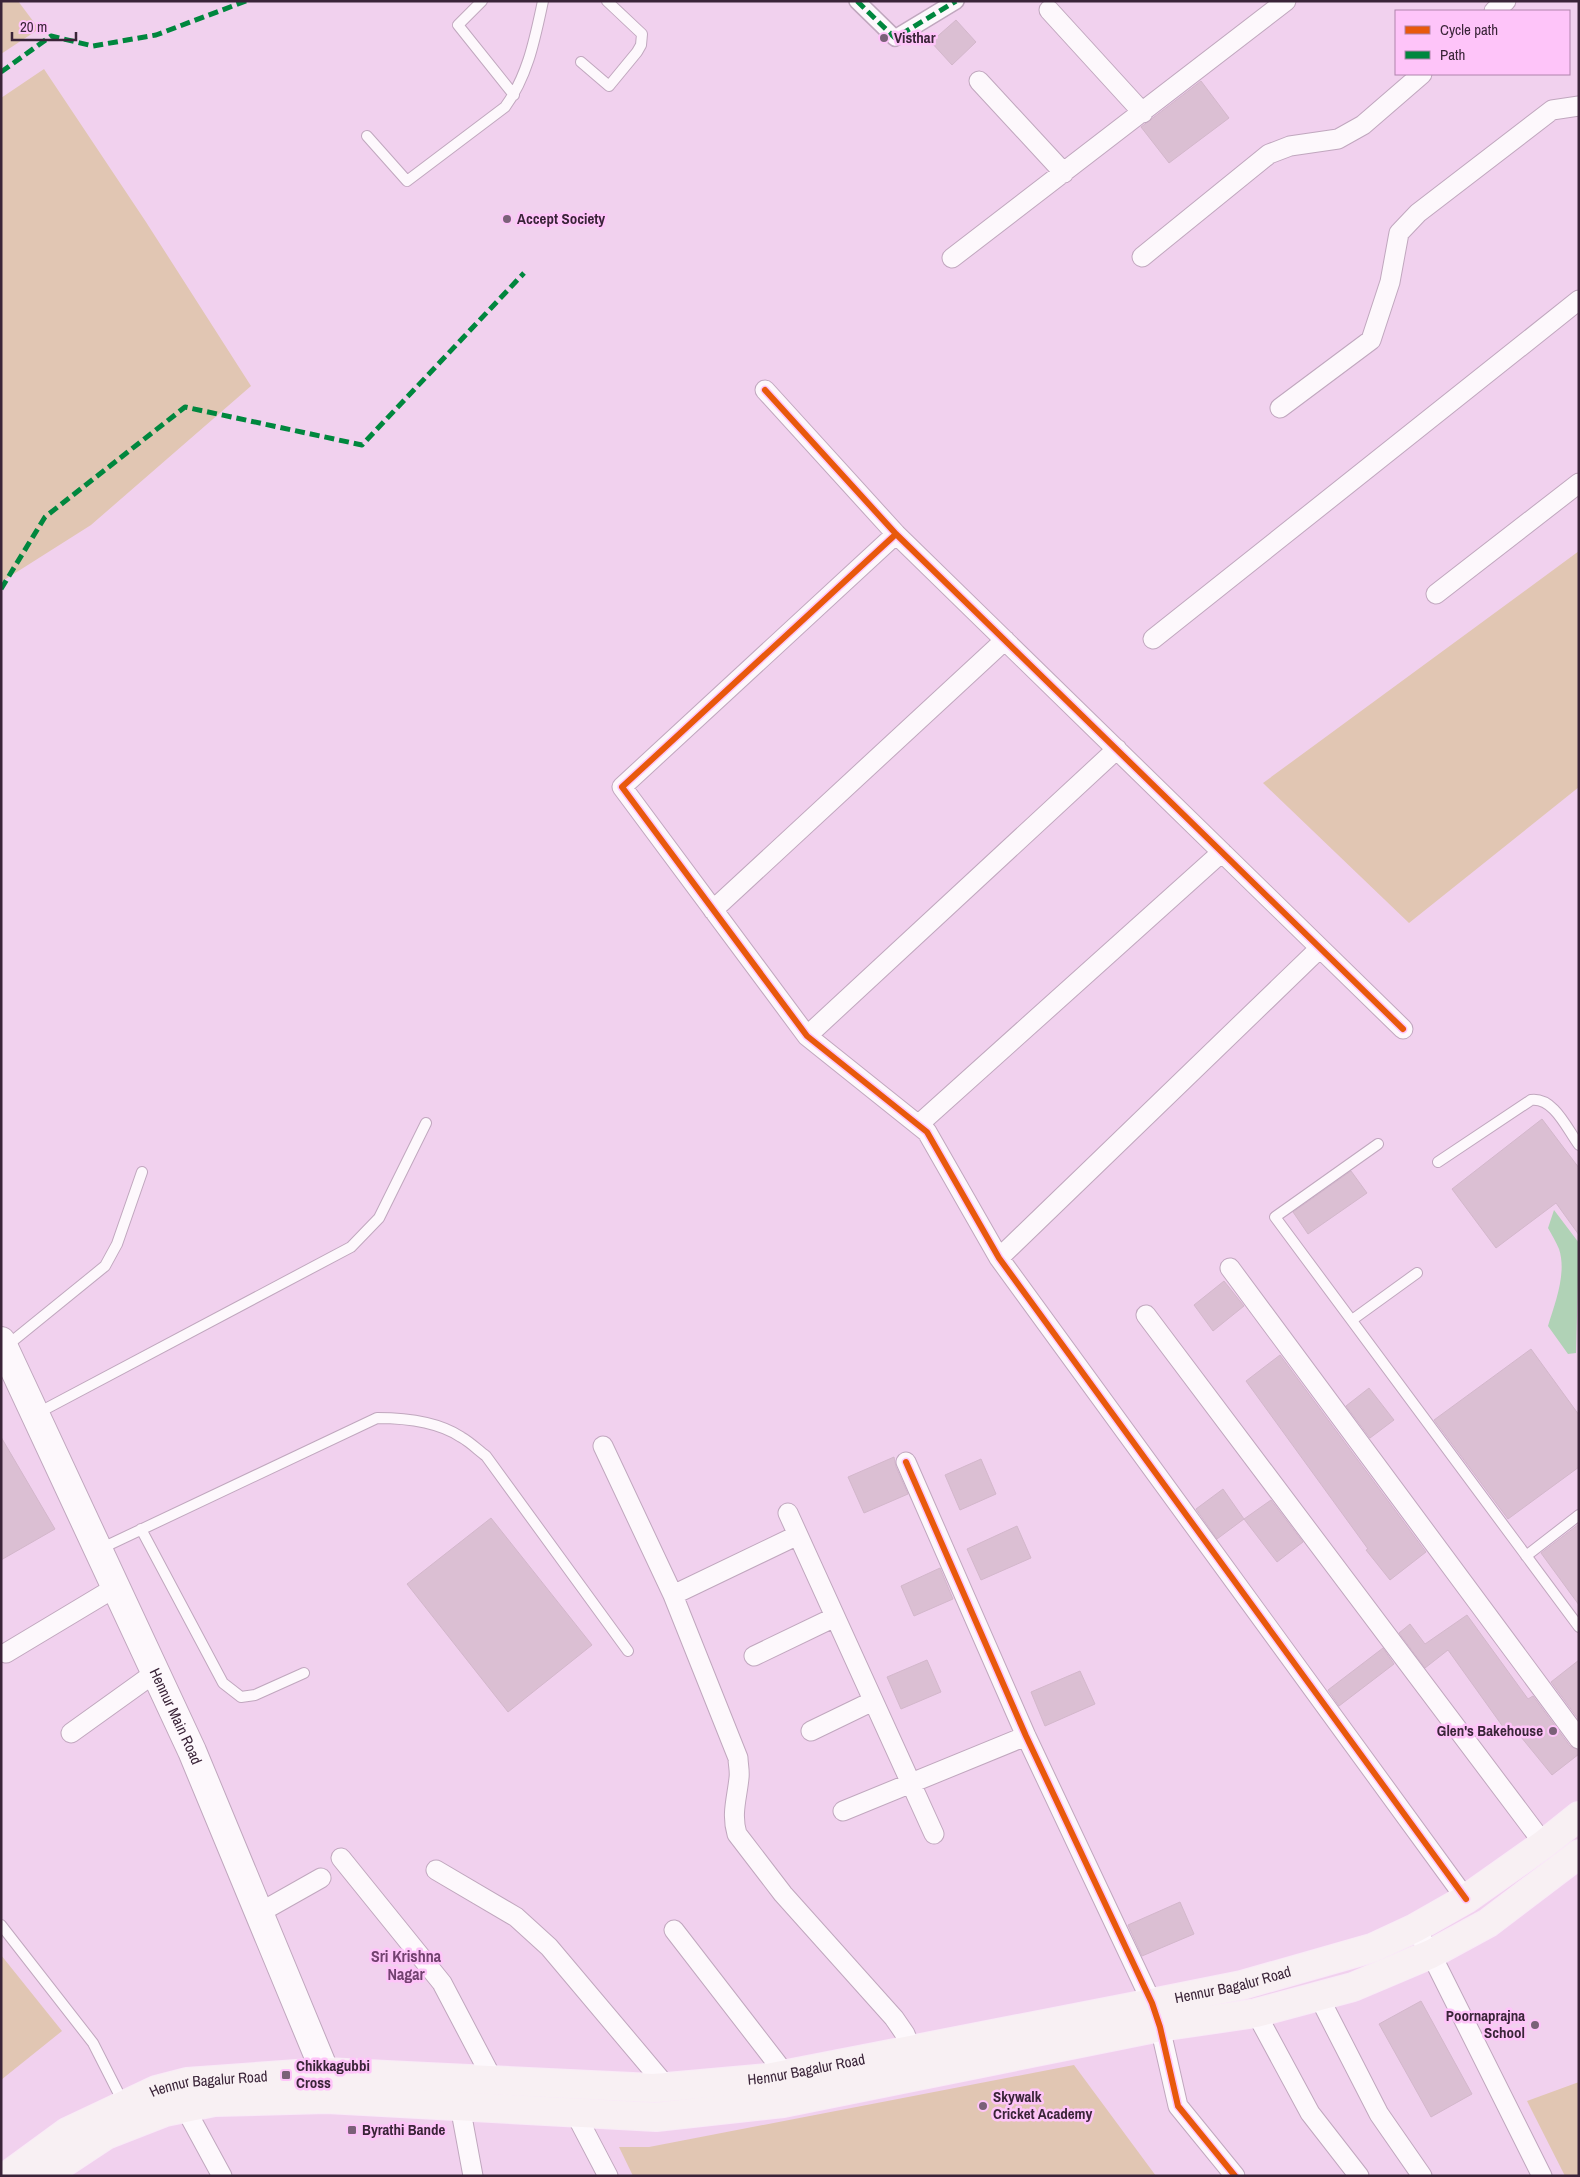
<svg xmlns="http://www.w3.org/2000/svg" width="1580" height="2177" viewBox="0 0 1580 2177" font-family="'Archivo Narrow',sans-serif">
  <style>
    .green { fill: #e1c6b3 }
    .water { fill: #b0d2b6 }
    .building { fill: #dbbfd3; stroke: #d3b7cb }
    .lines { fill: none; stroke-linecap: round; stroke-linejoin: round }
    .service-casing { stroke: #c0a7be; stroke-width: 12 }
    .pedestrian-casing { stroke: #c0a7be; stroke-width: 18 }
    .minor-casing { stroke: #c0a7be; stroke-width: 21 }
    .secondary-casing { stroke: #c0a7be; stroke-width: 30 }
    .primary-casing { stroke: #f9eaf7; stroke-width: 30 }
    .service { stroke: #fdf8fc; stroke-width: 10 }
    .pedestrian { stroke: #fdf8fc; stroke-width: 15 }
    .minor { stroke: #fdf8fc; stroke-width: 19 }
    .secondary { stroke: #fdf8fc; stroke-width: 28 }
    .primary { stroke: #f8f0f3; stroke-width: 28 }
    .quiet { stroke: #00873e; stroke-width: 5; stroke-dasharray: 10 5; stroke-linecap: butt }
    .cycleway-casing { stroke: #fec4f9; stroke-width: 9 }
    .cycleway { stroke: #e8590c; stroke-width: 6 }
    .poi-dot { fill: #7a6178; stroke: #fec4f9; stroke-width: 2 }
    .labels { text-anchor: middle; stroke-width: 5; stroke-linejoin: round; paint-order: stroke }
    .poi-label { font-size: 15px; font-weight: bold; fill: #3a2438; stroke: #fec4f9; text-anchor: start }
    .street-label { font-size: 15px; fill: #3a2438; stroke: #fec4f9 }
    .neighbourhood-label { font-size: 16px; font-weight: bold; fill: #72416f; stroke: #fec4f9 }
  </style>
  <rect width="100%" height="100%" fill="#f1d1ee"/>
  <path class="green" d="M1 1H18L39 29 1 54Z
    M44 69 146 222 251 386 91 525 1 582V98Z
    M1579 551V787L1409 923 1263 783Z
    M1 1955 62 2031 1 2080Z
    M1074 2065 1156 2176H633L619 2147H649Z
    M1579 2082V2176H1565L1527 2101Z"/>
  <path class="water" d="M1554 1210 1579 1243 1576 1353 1568 1354 1548 1326C1555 1303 1567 1273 1559 1249 1556 1242 1552 1235 1548 1228Z"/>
  <path class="building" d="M956 20 976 42 952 65 931 42Z
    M1201 81 1229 118 1169 163 1141 127Z
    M1542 1119 1579 1168V1235L1556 1203 1496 1248 1452 1189Z
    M1351 1171 1367 1193 1308 1234 1293 1212Z
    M1224 1281 1244 1306 1213 1331 1194 1305Z
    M1531 1349 1579 1415V1467L1508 1519 1434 1420Z
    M1280 1355 1426 1552 1390 1580 1366 1550 1368 1549 1246 1381Z
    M1369 1388 1394 1420 1370 1438 1346 1406Z
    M1 1437 55 1529 1 1560Z
    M894 1457 896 1467 908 1494 864 1513 848 1477Z
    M981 1459 996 1494 960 1510 945 1475Z
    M1223 1489 1244 1519 1217 1539 1196 1509Z
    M1271 1500 1303 1542 1277 1562 1244 1519Z
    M491 1518 592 1645 508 1712 407 1584Z
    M1579 1524V1605L1541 1553Z
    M1017 1526 1031 1558 981 1580 967 1549Z
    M940 1568 953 1599 914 1616 901 1586Z
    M1467 1615 1528 1699 1533 1696 1570 1746 1579 1750V1754L1552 1775 1512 1726 1506 1731 1448 1650 1425 1668 1399 1633 1410 1624 1425 1644Z
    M1383 1648 1394 1664 1339 1706 1328 1690Z
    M927 1660 941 1692 901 1709 887 1677Z
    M1579 1660V1720L1551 1682Z
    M1080 1671 1095 1704 1045 1726 1031 1692Z
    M1180 1902 1194 1934 1142 1956 1128 1925Z
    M1421 2001 1472 2094 1431 2117 1379 2024Z"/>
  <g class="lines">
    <g class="service-casing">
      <path id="service" d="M482 1 458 25 514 95
        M581 62 609 86 637 52 641 45 642 34 607 1
        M367 136 407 181 505 107C528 76 535 38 543 1
        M1378 1144 1275 1217 1579 1627
        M1438 1162 1531 1100C1554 1097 1567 1129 1579 1145
        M1352 1320 1417 1273
        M4 1348 105 1266 117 1244 142 1172
        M36 1414 351 1247 379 1218 426 1123
        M141 1529 223 1683 241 1697 255 1695 304 1673
        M100 1549 377 1418C405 1418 437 1421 461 1437 470 1442 478 1450 486 1456L628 1651
        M1526 1556 1579 1515
        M1 1925 93 2043 124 2104"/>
    </g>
    <g class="pedestrian-casing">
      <path id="pedestrian" d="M857 1 895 38 956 1"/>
    </g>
    <g class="minor-casing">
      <path id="minor" d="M1049 10 1143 113
        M1494 11 1506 1
        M979 81 1064 173
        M1142 257 1269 154 1290 146 1338 139 1363 125 1422 74
        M952 258 1286 1
        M765 390 896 534 1403 1029
        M1280 408 1371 340 1390 282 1399 233 1418 213 1552 110 1579 106
        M896 534 622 787 807 1036 927 1132 999 1258 1466 1899
        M1436 594 1579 483
        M1153 639 1579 300
        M713 910 1005 640
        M807 1036 1117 749
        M918 1125 1222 852
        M999 1258 1320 948
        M1230 1268 1579 1739
        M1146 1315 1544 1844
        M603 1446 673 1595 738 1758C738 1764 740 1771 739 1778 737 1798 731 1814 737 1834L783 1894 894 2018 905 2034 916 2060
        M906 1462 1026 1736 1152 2003 1160 2027 1178 2106 1235 2176
        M788 1513 934 1834
        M673 1595 798 1535
        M6 1653 116 1587
        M754 1656 835 1617
        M811 1731 873 1701
        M71 1733 156 1672
        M843 1811 1026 1736
        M341 1858 442 1983 493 2080
        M436 1870 516 1917 549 1947 667 2087
        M259 1913 321 1878
        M1415 1928 1431 1954 1542 2176
        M674 1930 786 2075
        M1319 1997 1379 2114 1422 2176
        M1256 2013 1310 2113 1359 2176
        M460 2106 473 2176
        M185 2108 222 2176
        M575 2113 608 2176"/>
    </g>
    <g class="secondary-casing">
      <g id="secondary">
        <path id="s1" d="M1 1341 192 1751 325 2072 327 2096"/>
      </g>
    </g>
    <g class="primary-casing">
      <g id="primary">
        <path id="s2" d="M7 2176 67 2132 156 2090 187 2082 325 2072 653 2088 667 2087 767 2078 1152 2003 1242 1985 1372 1948 1415 1928 1466 1899 1544 1844 1579 1816"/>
        <path d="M44 2176 106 2135 165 2112 214 2102 327 2099 656 2117 783 2103 1160 2027 1256 2013 1353 1987 1431 1954 1488 1923 1579 1854"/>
      </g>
    </g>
    <use href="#service" class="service"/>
    <use href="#pedestrian" class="pedestrian"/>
    <use href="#minor" class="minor"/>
    <use href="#secondary" class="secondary"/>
    <use href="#primary" class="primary"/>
    <path class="quiet" d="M857 1 895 38 956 1
      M1 72 51 36 93 46 156 35 246 1
      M1 589 45 517 185 407 362 445 524 273"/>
    <g class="cycleway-casing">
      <path id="cycleway" d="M765 390 896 534 1403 1029
        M896 534 622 787 807 1036 927 1132 999 1258 1466 1899
        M906 1462 1026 1736 1152 2003 1160 2027 1178 2106 1235 2176"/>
    </g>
    <use href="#cycleway" class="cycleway"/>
  </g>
  <g class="poi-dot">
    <circle cx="884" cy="38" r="5"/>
    <circle cx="507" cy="219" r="5"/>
    <circle cx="1553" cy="1731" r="5"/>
    <circle cx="1535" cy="2025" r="5"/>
    <rect x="281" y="2070" width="10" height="10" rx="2.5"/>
    <circle cx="983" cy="2106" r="5"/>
    <rect x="347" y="2125" width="10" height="10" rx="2.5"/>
  </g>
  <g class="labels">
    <g class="poi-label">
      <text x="894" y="43">Visthar</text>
      <text x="517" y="224">Accept Society</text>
      <text x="1543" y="1736" text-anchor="end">Glen's Bakehouse</text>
      <text x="1525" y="2021" text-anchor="end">Poornaprajna<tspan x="1525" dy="17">School</tspan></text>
      <text x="296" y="2071">Chikkagubbi<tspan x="296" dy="17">Cross</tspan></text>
      <text x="993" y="2102">Skywalk<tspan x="993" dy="17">Cricket Academy</tspan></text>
      <text x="362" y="2135">Byrathi Bande</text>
    </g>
    <g class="street-label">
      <text dy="5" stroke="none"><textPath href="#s1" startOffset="414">Hennur Main Road</textPath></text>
      <text dy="5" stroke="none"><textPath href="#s2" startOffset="1261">Hennur Bagalur Road</textPath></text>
      <text dy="5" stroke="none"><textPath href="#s2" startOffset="826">Hennur Bagalur Road</textPath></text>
      <text dy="5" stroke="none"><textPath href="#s2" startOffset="226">Hennur Bagalur Road</textPath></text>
    </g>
    <g class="neighbourhood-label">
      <text x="406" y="1962">Sri Krishna<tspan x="406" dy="18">Nagar</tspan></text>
    </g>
  </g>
  <rect width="1580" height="2177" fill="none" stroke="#3a2438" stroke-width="5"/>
  <rect x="1395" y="10" width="175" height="65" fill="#fec4f9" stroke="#b084ac"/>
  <rect x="1405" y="26" width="25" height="8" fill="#e8590c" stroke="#b084ac"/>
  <text x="1440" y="35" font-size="15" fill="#3a2438">Cycle path</text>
  <rect x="1405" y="51" width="25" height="8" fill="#00873e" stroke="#b084ac"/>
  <text x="1440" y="60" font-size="15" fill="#3a2438">Path</text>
  <path d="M12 32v8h64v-8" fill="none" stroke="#3a2438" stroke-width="2.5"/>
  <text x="20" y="32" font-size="15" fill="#3a2438" stroke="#fec4f9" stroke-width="4" paint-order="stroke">20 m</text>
</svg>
